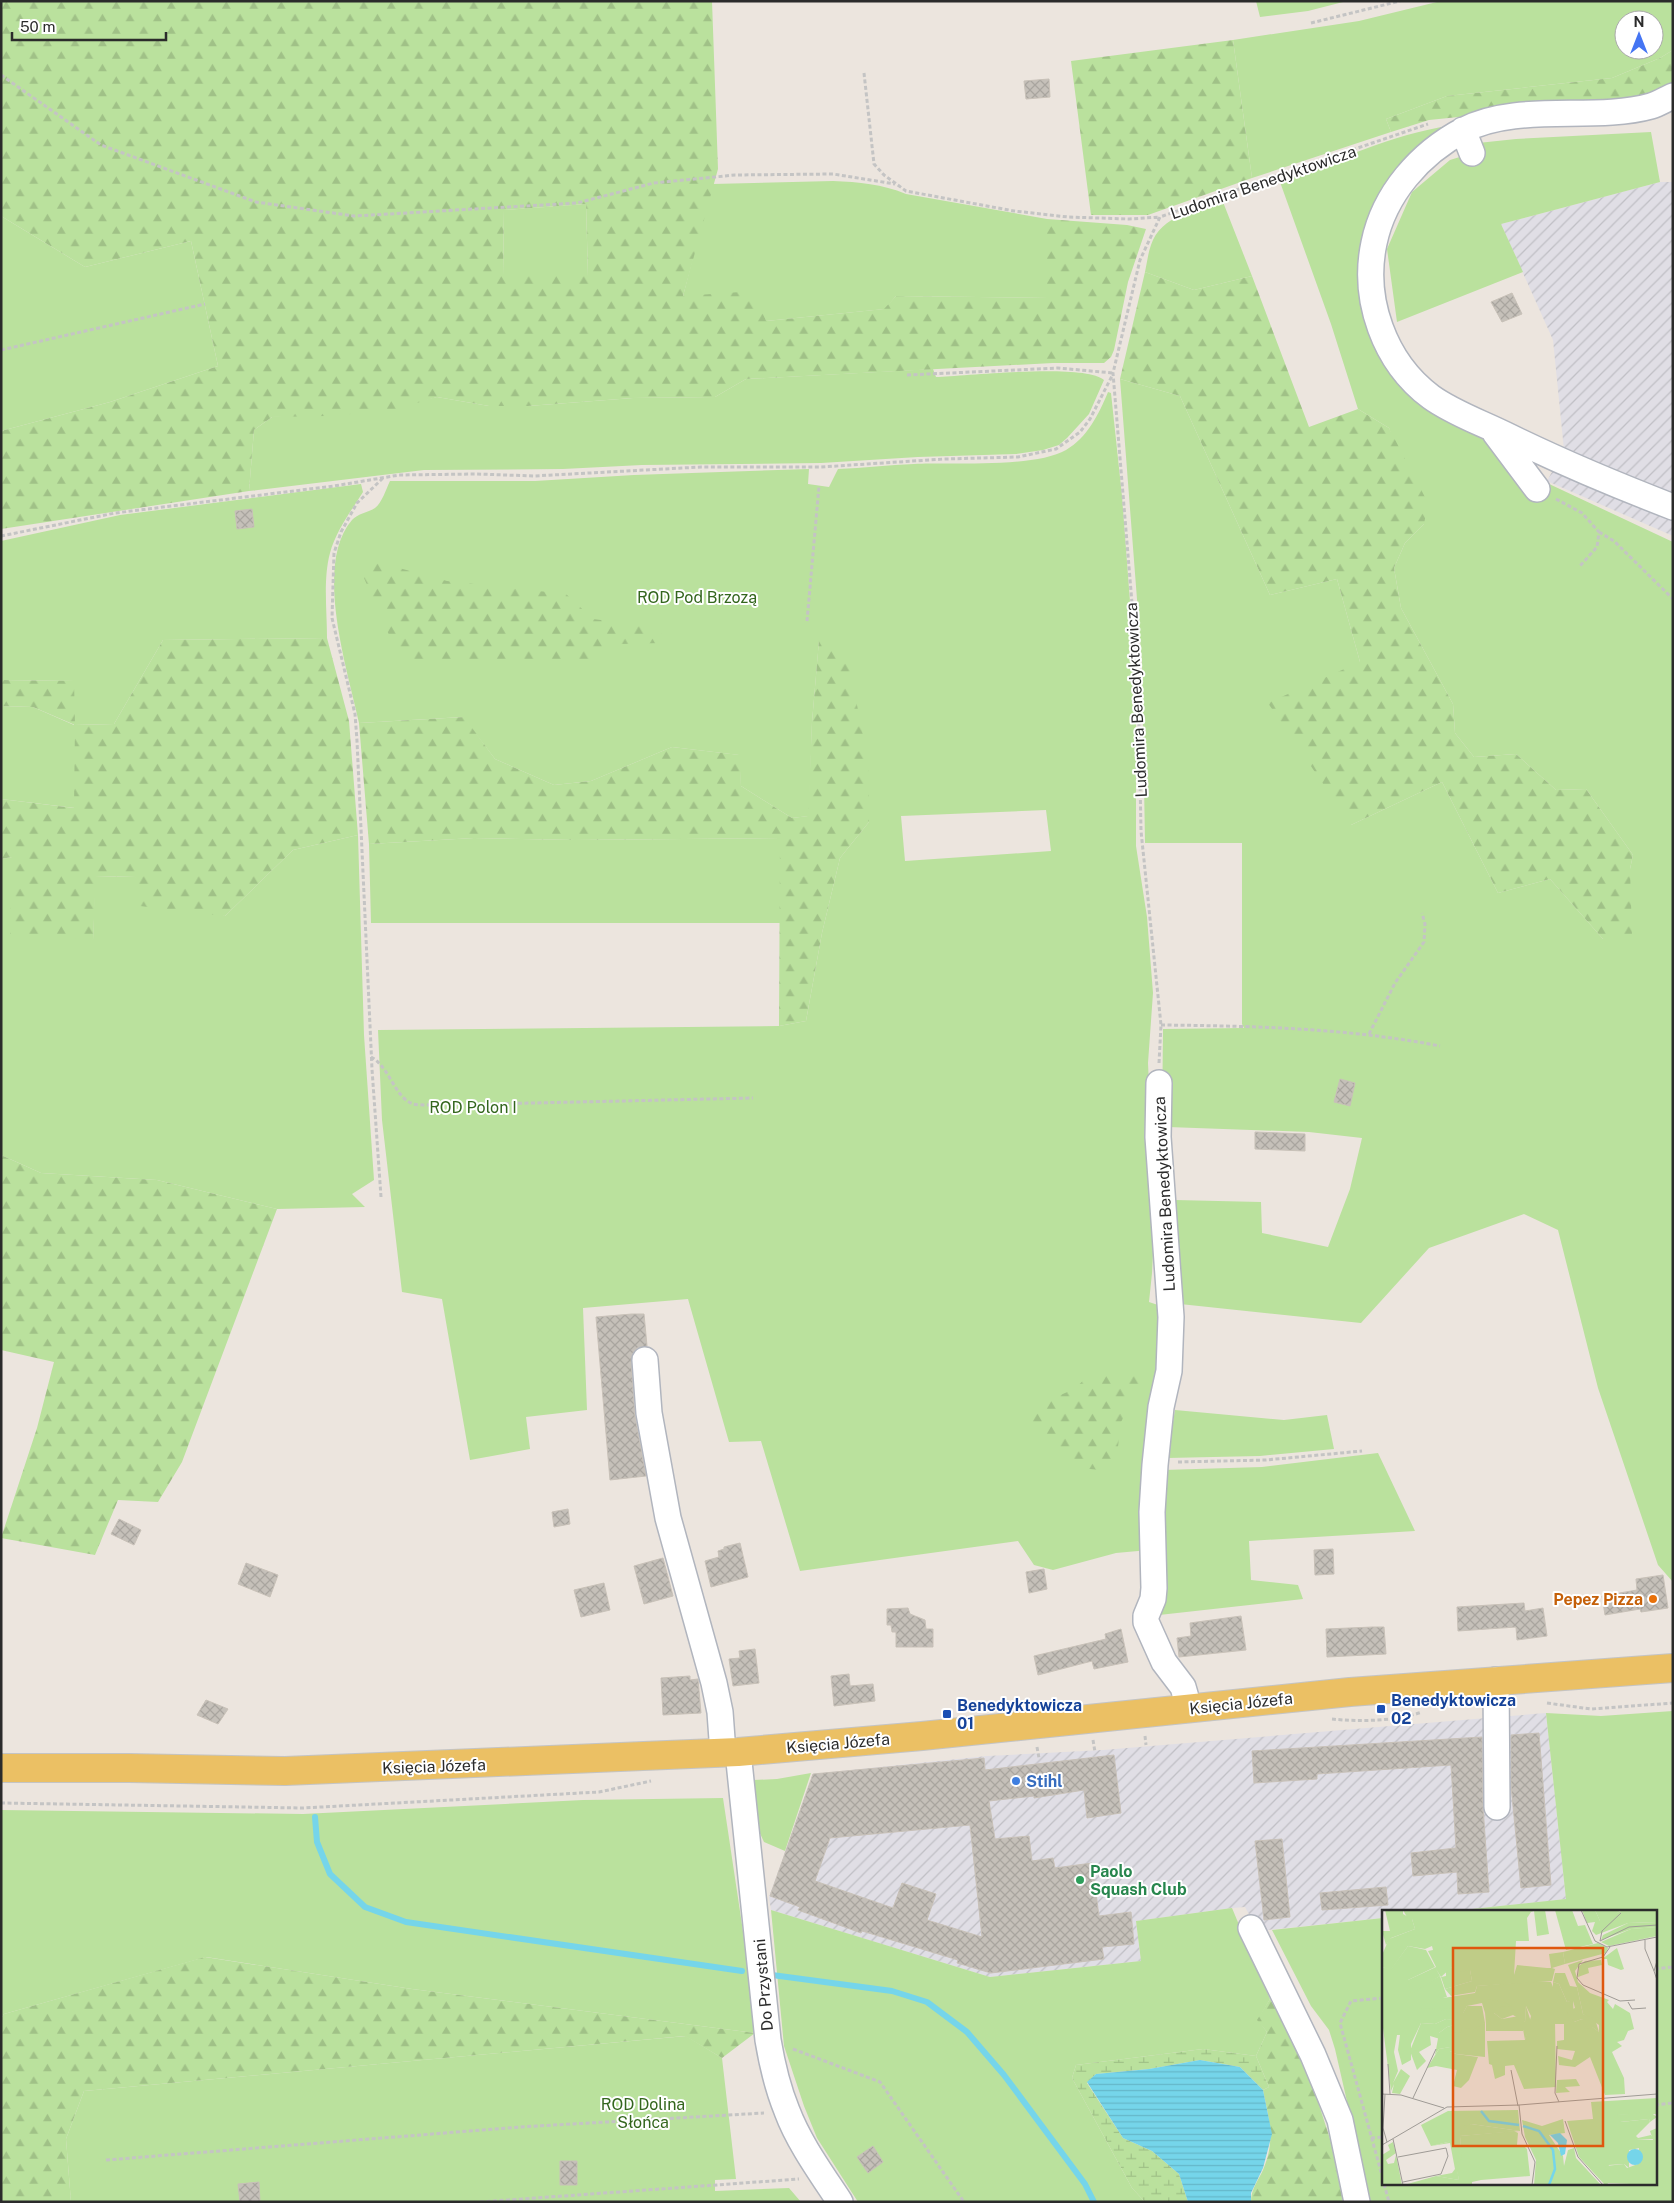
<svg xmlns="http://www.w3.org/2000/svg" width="1674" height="2203" viewBox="0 0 1674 2203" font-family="'Public Sans',sans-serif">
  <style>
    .industrial { fill: url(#industrial-furrows) }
    .grass { fill: #bae19d; fill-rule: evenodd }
    .forest { fill: url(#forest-firs); fill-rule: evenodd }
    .wetland { fill: url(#wetland-marsh) }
    .water { fill: url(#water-rules) }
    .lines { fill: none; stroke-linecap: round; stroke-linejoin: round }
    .stream { stroke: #75d5ea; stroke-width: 6 }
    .building { fill: url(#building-cross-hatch); stroke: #c8c1b8; fill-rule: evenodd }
    .minor-casing { stroke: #b1b5be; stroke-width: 28 }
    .major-casing { stroke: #c4c4c4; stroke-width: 30 }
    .path { stroke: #c4c4c4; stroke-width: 3; stroke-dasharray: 4 2.5; stroke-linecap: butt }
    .minor { stroke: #fff; stroke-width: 25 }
    .major { stroke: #ebc064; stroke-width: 28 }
    .food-dot { fill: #e8710a; stroke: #fff; stroke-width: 2 }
    .transit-dot { fill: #1a4fb4; stroke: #fff; stroke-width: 2 }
    .shop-dot { fill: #3f7fe0; stroke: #fff; stroke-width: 2 }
    .leisure-dot { fill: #2e9e5b; stroke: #fff; stroke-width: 2 }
    .labels { text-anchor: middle; stroke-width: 4; stroke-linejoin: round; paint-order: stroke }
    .street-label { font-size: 16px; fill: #2b2b2b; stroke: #fff }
    .park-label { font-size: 16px; fill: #33661d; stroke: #fff }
    .food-label { font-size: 16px; font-weight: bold; fill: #c56008; stroke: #fff; text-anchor: end }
    .transit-label { font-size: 16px; font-weight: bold; fill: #164399; stroke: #fff; text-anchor: start }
    .shop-label { font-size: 16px; font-weight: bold; fill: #366cbe; stroke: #fff; text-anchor: start }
    .leisure-label { font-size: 16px; font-weight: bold; fill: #27864d; stroke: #fff; text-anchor: start }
    .inset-river { fill: none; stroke: #75d5ea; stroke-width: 2.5 }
    .inset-road { fill: none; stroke: #9f9b96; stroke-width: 1 }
    .view { fill: #df570e; fill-opacity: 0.15; stroke: #df570e; stroke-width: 2.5 }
    .inset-edge { fill: none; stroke: #2b2b2b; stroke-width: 2.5 }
  </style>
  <defs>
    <pattern id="industrial-furrows" width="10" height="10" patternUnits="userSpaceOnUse" patternTransform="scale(1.25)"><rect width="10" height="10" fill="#e0dee5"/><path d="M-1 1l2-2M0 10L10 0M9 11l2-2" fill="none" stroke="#c0bfc5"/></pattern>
    <pattern id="forest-firs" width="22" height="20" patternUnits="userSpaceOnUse" patternTransform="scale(1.25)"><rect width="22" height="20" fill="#bae19d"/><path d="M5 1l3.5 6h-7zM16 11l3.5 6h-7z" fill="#a0c187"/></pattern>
    <pattern id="wetland-marsh" width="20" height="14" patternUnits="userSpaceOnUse" patternTransform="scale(1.25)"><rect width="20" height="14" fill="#bae19d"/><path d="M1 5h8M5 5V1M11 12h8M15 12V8" fill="none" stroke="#a0c187"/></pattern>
    <pattern id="water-rules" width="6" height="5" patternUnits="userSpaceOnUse" patternTransform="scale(1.25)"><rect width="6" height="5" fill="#75d5ea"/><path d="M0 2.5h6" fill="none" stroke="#65b7c9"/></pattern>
    <pattern id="building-cross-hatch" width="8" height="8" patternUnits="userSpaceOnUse" patternTransform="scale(1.25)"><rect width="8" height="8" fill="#c5c0b9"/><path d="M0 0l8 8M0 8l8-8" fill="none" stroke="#a9a59f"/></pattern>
  </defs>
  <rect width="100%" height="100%" fill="#ece5de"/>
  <path class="industrial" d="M1660 182H1673V536L1547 481 1564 450 1553 340 1501 224Z
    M1546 1713 1566 1899 1444 1912H1383V1918L1258 1931 1245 1907 1232 1908 1136 1921 1141 1961 990 1977 771 1910 769 1897 813 1774 987 1756 1103 1750Z"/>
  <path class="grass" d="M1256 1H1347L1308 11 1260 17Z
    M1441 1H1673V50L1660 58 1612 78 1447 96 1386 119 1391 132 1252 178 1233 40 1359 21ZM1624 20H1654V50H1624Z
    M1449 126 1406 161 1363 310 1371 339 1395 376 1483 438 1535 495 1547 483 1673 542V1582L1658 1565 1598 1388 1558 1230 1524 1214 1429 1248 1361 1323 1180 1304 1175 1200 1261 1202 1262 1233 1328 1247 1350 1189 1362 1138 1309 1132 1168 1127 1162 1125 1163 1029 1244 1028 1242 1024V843H1145L1142 664 1120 379 1180 396 1270 595 1337 579 1360 662 1351 825 1442 782 1498 893 1550 879 1603 939 1630 869 1633 855 1586 789 1556 790 1516 754 1474 757 1455 733 1453 704 1401 608 1394 568 1405 543 1424 524 1389 428 1358 409 1331 324 1280 182C1332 163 1395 133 1449 126Z
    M1651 132 1660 182 1501 224 1523 272 1397 322 1387 249 1412 192 1450 160 1479 151 1478 143 1516 139Z
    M833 181C859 182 882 184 906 194L1047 219 1048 298 896 296 885 309 766 321 683 296 712 184Z
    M1223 202 1252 276 1194 290 1145 272C1147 263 1148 253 1151 245 1161 215 1197 210 1223 202Z
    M586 204 588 276H503L504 210Z
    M1 216 85 267 191 241 218 366 110 402 1 431Z
    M933 369 936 377C967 376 1084 363 1104 380L1089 414 1067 438 1059 445 1043 450 1016 454 918 457 821 463 642 465 563 469 424 470 249 491 254 430 272 417 415 402 437 397 489 406H528L633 398 715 397 746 379Z
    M1108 392 1111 393 1122 496 1136 681V846L1147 917 1153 993 1148 1063 1155 1215 1152 1273 1149 1302 1161 1306 1149 1550 1116 1553 1053 1570 1034 1565 1018 1541 800 1571 761 1441 729 1442 688 1299 583 1308 587 1410 526 1417 530 1449 470 1460 442 1299 402 1292 382 1120 378 1030 779 1026 806 1021 822 933 840 858 869 822 819 641 812 722 809 816 792 818 741 786 739 755 672 747 591 781 554 785 495 759 463 717 359 723C348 671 313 565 352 520 357 514 369 512 375 508 382 503 386 489 390 481H535L634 475 809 469 808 484 829 487 838 469C863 468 889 465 914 464 952 462 1035 468 1066 450 1087 438 1099 414 1108 392ZM1046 810 1051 851 905 861 901 816Z
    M361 484 363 492C351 511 336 531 330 553 323 579 327 611 327 638L163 640 114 724 75 725V808L1 799V706L33 707 74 725V681L1 680V541L120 515Z
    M358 835 364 1035 374 1180 352 1194 365 1207 277 1209 157 1180 41 1173 1 1155V859L12 857 93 940 95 876 135 877 225 916 293 850Z
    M474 838 575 840 780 838V923H371L369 844Z
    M1175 1410 1284 1420 1327 1415 1334 1449 1260 1456 1167 1458Z
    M1378 1453 1415 1531 1249 1541 1251 1580 1298 1585 1303 1599 1150 1616 1163 1470 1262 1467Z
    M1673 1711V2202H1370L1335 2049 1329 2030 1311 2006 1272 1930 1383 1918V2184H1655V1912H1444L1566 1899 1546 1713 1601 1716Z
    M811 1773 785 1851 764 1842 758 1829 753 1780 777 1779Z
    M723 1798 747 1958 755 2033 412 1989 206 1957 4 2014 1 2019V1810L303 1814 583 1800Z
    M1232 1908 1270 1999 1258 2020 1267 2032 1256 2056 1203 2049 1076 2065 1072 2078 1132 2188 1145 2202H858L817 2138 804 2106 784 2046 771 1910 990 1977 1141 1961 1136 1921Z
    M686 2036 722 2058 736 2179 715 2180V2191L789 2188 801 2202H71L66 2139 84 2091Z"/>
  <path class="forest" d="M1 1H712L718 169 683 296 755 291 766 321 884 309 896 296 1047 298V219L1127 225 1146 229 1128 282 1114 350 1111 357 1104 363H1053L746 379 715 397 633 398 528 406H489L437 397 390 411 325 416 272 417 254 430 249 491 1 529V431L110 402 218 366 191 241 85 267 1 216ZM586 204 588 276H503L504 210Z
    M1233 40 1252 178 1148 215H1091L1071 61Z
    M1673 50V83L1658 94 1626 106 1518 111 1429 120 1391 132 1386 119 1447 96 1612 78 1660 58Z
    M1145 272 1194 290 1252 276 1309 427 1358 409 1389 428 1428 503 1424 524 1405 543 1394 568 1401 608 1453 704 1455 733 1474 757 1516 754 1556 790 1586 789 1633 855 1630 869 1632 936 1603 939 1550 879 1498 893 1442 782 1351 825 1268 703 1360 662 1337 579 1270 595 1180 396 1120 379Z
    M377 562 447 581 566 594 593 619 662 628V643L620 644 599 659 410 660 393 644 364 578Z
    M327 638 349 721 358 835 293 850 225 916 140 906 135 877 96 876 93 940 10 934 12 857 1 859V799L74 808 75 725 33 707 1 706V680L74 681 75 725 114 724 163 640Z
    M819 640 846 650 868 760 869 822 840 858 822 933 806 1021 779 1026 780 838 575 840 474 838 369 844 359 723 464 717 495 759 554 785 591 781 672 747 740 755 741 786 792 818 808 816 812 722Z
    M1 1155 41 1173 157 1180 277 1209 182 1462 158 1502 118 1500 95 1555 1 1538 37 1428 54 1362 1 1350Z
    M1137 1370 1143 1381 1121 1422 1117 1455 1101 1470 1079 1468 1036 1432 1027 1410 1074 1389 1085 1379Z
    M205 1957 412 1989 755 2033 722 2058 685 2036 84 2091 66 2139 71 2202H1V2019L4 2014Z
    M1270 1999 1302 2052 1331 2142 1343 2202H1251C1251 2189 1258 2181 1263 2170 1276 2139 1269 2121 1263 2090L1269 2087 1256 2056 1267 2032 1257 2020Z"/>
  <path class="wetland" d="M1203 2049 1256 2056 1269 2087 1263 2090 1240 2067 1200 2060 1149 2069 1096 2074 1087 2083 1123 2138 1152 2151 1179 2174 1188 2202H1145L1132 2188 1072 2078 1076 2065Z"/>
  <path class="water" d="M1200 2060 1240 2067 1263 2090 1272 2134 1263 2168 1251 2193V2202H1188L1179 2174 1152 2151 1123 2138 1087 2082 1096 2074 1149 2069Z"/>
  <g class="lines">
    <path class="stream" d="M315 1817 317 1842 330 1874 365 1907 406 1922 742 1971
      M772 1975 892 1991 927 2002 967 2032 1004 2075 1085 2184 1094 2202"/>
  </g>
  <path class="building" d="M1049 79 1050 97 1026 99 1024 81Z
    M1512 293 1522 314 1502 322 1491 302Z
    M252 509 254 527 237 529 235 511Z
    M1340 1079 1355 1083 1350 1106 1334 1102Z
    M1255 1132 1305 1134V1151L1255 1149Z
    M632 1314H644L647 1346 637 1348 632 1354 631 1361 635 1416 646 1476 610 1480 596 1317Z
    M568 1509 570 1524 554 1527 552 1512Z
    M119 1519 141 1530 134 1545 111 1534Z
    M740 1543 748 1577 711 1587 705 1561 719 1557 718 1551 724 1549V1547Z
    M1333 1549 1334 1574 1315 1575 1314 1550Z
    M663 1558 673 1596 644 1604 634 1566Z
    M246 1563 278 1575 270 1597 238 1584Z
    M1044 1569 1047 1589 1029 1593 1026 1572Z
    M1663 1575 1668 1608 1641 1612 1640 1609 1605 1615 1602 1596 1637 1590 1636 1579Z
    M604 1583 610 1610 581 1617 574 1590Z
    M1524 1603 1525 1611 1543 1608 1547 1636 1517 1640 1516 1627 1458 1631 1457 1607Z
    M908 1608 910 1614 925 1620 926 1629H933V1647H896V1632H892L891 1625H887V1609Z
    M1241 1616 1246 1650 1179 1657 1177 1638 1191 1636 1190 1623Z
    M1373 1627H1384L1386 1654 1327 1657 1326 1629Z
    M1121 1629 1128 1662 1094 1669 1092 1661 1038 1675 1034 1656 1106 1639 1105 1634Z
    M755 1649 759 1683 733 1686 729 1659 740 1658 739 1651Z
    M849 1674 850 1686 873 1684 875 1701 834 1706 831 1676Z
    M690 1676V1680L698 1679 701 1713 663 1715 661 1678Z
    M206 1700 228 1709 218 1724 197 1715Z
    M1539 1733 1551 1885 1521 1888 1511 1786V1735Z
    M1482 1737 1483 1807 1489 1892 1458 1894 1457 1872 1413 1876 1411 1853 1456 1848 1451 1765 1317 1774V1779L1254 1783 1252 1751Z
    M1114 1755 1121 1813 1087 1818 1084 1790 1034 1798V1796L989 1801 995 1839 1029 1836 1032 1861 1053 1858 1055 1868 1092 1863 1099 1916 1131 1912 1134 1944 1102 1947 1104 1959 991 1973 957 1963 958 1960 862 1931 861 1933 798 1910 800 1907 770 1896 813 1774 984 1758 985 1770ZM970 1825 982 1937 927 1920 936 1894 902 1883 893 1908 815 1881 830 1838Z
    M1282 1839 1290 1917 1264 1920 1255 1841Z
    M1386 1887 1388 1905 1322 1910 1320 1893Z
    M873 2146 883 2162 868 2173 857 2157Z
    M560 2161H577V2185H560Z
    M259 2182 260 2202H240L238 2184Z"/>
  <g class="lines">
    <g class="minor-casing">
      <path id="minor" d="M1673 96C1666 99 1658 104 1651 106 1594 122 1517 102 1464 130 1420 153 1384 194 1374 243 1362 299 1384 362 1431 397 1453 413 1482 423 1506 435 1561 462 1616 485 1673 507
        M1463 130 1472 153
        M1495 433 1537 489
        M1159 1083 1158 1137 1171 1317 1169 1371 1161 1407 1155 1465 1152 1512 1154 1588 1153 1599 1146 1616V1622L1164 1662 1183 1687 1189 1708
        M645 1360 649 1413 668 1518 714 1683 720 1712 723 1753
        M1496 1680 1497 1807
        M738 1752 768 2040C772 2064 778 2089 787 2111 799 2143 821 2173 840 2202
        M1251 1928 1313 2055 1340 2120 1357 2202"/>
    </g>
    <g class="major-casing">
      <path id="major" d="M1 1768H129L285 1771 738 1752 922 1736 1350 1692 1673 1668"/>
    </g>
    <path class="path" d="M1311 23 1400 1
      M864 73 874 164 884 175 906 191 1014 211 1068 217 1129 219 1160 217
      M1 75 101 145 256 202 354 216 577 203 654 183 735 175 833 174 895 184
      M1 350 205 304
      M907 375 1058 368 1113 373
      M1556 499 1582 513 1599 532 1597 547 1579 567
      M1599 532 1614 541 1673 599
      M1 536 115 513 334 486 399 475 477 474 534 476 701 467H821L944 459 1018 457 1056 449 1080 432 1090 419 1113 374
      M807 621 819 486
      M1161 1025C1255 1026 1347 1028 1440 1046
      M1369 1034 1395 983 1424 942 1425 924 1422 913
      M371 1057C389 1066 395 1098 413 1104 422 1106 436 1104 445 1105L753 1098
      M1159 1063 1161 1025 1141 831 1138 676 1113 373 1140 260 1160 217 1267 179 1428 124
      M381 1197 372 1069 357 741 355 714 332 618 334 553 341 532 357 503 383 478
      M1178 1462 1266 1460 1362 1451
      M1547 1703 1591 1709 1673 1703
      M1332 1719C1359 1722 1397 1721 1422 1712
      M1145 1736 1146 1745
      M1093 1740 1095 1752
      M1037 1747 1039 1758
      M1 1803 303 1808 599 1792 651 1781
      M1655 1969 1673 1967
      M1383 1998 1351 2001 1340 2023 1383 2179
      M793 2049 880 2082 964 2202
      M1655 2105 1673 2103
      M1371 2138 1383 2137
      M106 2160 520 2127 764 2113
      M1384 2184 1389 2202
      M480 2202 799 2179"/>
    <use href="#minor" class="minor"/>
    <use href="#major" class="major"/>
  </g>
  <circle class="food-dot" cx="1653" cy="1599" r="5"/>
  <g class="transit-dot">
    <rect x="1376" y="1704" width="10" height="10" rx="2.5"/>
    <rect x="942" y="1709" width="10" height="10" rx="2.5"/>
  </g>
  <circle class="shop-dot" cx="1016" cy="1781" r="5"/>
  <circle class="leisure-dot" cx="1080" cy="1880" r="5"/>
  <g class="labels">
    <g class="street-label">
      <text transform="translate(1263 182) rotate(-19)" y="6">Ludomira Benedyktowicza</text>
      <text transform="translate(1136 700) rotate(-93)" y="6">Ludomira Benedyktowicza</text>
      <text transform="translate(1164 1194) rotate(-93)" y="6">Ludomira Benedyktowicza</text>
      <text transform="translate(1241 1703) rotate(-6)" y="6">Księcia Józefa</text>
      <text transform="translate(838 1743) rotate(-5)" y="6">Księcia Józefa</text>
      <text transform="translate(434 1766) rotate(-2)" y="6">Księcia Józefa</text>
      <text transform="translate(763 1985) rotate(-95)" y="6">Do Przystani</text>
    </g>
    <g class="park-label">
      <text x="697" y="603">ROD Pod Brzozą</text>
      <text x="473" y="1113">ROD Polon I</text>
      <text x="643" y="2110">ROD Dolina<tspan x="643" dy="18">Słońca</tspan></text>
    </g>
    <g class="food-label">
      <text x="1643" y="1605">Pepez Pizza</text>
    </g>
    <g class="transit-label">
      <text x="1391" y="1706">Benedyktowicza<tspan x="1391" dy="18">02</tspan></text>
      <text x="957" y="1711">Benedyktowicza<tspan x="957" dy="18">01</tspan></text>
    </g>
    <g class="shop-label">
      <text x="1026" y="1787">Stihl</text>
    </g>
    <g class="leisure-label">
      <text x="1090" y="1877">Paolo<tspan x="1090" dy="18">Squash Club</tspan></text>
    </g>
  </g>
  <g transform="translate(1382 1910)">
    <rect width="275" height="275" fill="#ece5de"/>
    <path d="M3 0H21V4L30 9 33 19 9 28 4 35 0 21H8ZM173 0H190L196 16 203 15 211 34 184 40ZM275 17V26L227 36 219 32 249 19ZM216 33 226 38 224 43 183 54 181 42ZM26 36 44 40 53 57 26 70 37 77 58 66 65 87 61 88 93 83 95 76 154 71 169 72 171 77V72L177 74 185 92 191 90 192 112 200 109 217 122V115L201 104 195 77 186 55 201 50 193 61 196 72 208 83 227 90 225 92 231 99 233 94 248 103 252 119 246 121 242 130 235 132 240 136 230 142 242 168 243 184 223 185 208 147 193 157 177 155 176 146 190 150 193 141 175 139V131L182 130V114H173V110L174 177 142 179 132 155 123 156V165L113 169 110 155 107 154 105 131 143 130 149 106 144 96 143 112 131 105 120 109 112 103H103L100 93 85 96 77 111 64 109 53 114 39 113 29 134V150L20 155 16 140 18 125H15L12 142 16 161 11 173 19 159 28 166 18 184 10 183 12 174 9 181 0 110V57L9 59ZM235 38 242 59 239 60 226 55 225 49H220ZM219 50 220 55 206 58 207 63 196 67 197 56 203 51ZM135 55 165 58V65H132ZM70 57 88 60 90 71 63 79 59 67 64 66V60ZM103 113V147L74 144 68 141V137L57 139 53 145 57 123 65 117 72 115 79 122V117ZM141 113V121H104V114ZM194 169 198 176 183 177 188 182 174 183 175 170ZM275 188V204L236 205 239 212 267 209 268 212 254 226 256 228 269 225 272 229H254L253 239 247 240V258L242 254 227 255 222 269 227 275H223L197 247 185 211 211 209 209 192ZM136 200 138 221 89 214 66 232 49 236 39 215 66 201ZM181 209 183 223 167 225 181 246 182 256 186 240 192 238 194 248 219 275H152L154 250 143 227 140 210 160 216ZM132 221 136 223 135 235H141L145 239 148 266 99 270 90 272V275H22L54 266 77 270 73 253 79 238 78 226ZM11 232 14 243 4 250 6 254 12 253 14 245 20 275H0V245L8 240 6 235Z" fill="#bae19d"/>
    <path d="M21 0H163L167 24 155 26 152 1 149 2 145 8 147 31H134L132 65H165V58H169L167 44 181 42 183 54 170 58 173 59 170 71 95 76 93 82 69 86 63 79 90 71 88 60 78 62 70 57 59 67 54 59 58 66 29 84 26 70 54 57 46 41 51 40 50 36 43 39 26 36 9 60 0 57V45L7 29 33 19 30 9H26ZM200 0H213L218 11 241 0H275V12L246 13 214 25 210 21 213 12 205 13ZM173 63H183L188 76 195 77 201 104 213 109 217 122 210 117 205 119 200 109 192 112 184 101 193 98 191 91 185 92 177 74 171 72ZM105 89 121 92 130 96 108 98ZM85 96H100L103 113 91 120 80 117 79 123 72 122V115L65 117 57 123 58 129 48 126 49 135 37 142 44 151 35 160 28 141 39 113 53 114 64 109 77 110V104L74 102 38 98 77 99 81 103ZM144 96 149 112 143 130 140 114H104L103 103H112L120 109 137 106 143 112ZM68 137V141L74 144 96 147 87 170 79 178 71 176 75 160 54 156 45 158 57 139ZM268 202 275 207 268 212 267 209 238 212 235 205ZM89 214 138 221 78 226 80 249 74 253 77 270 54 266 70 263 73 259 68 233 49 236 66 232 71 219ZM275 218V275L223 273 220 266 224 256 242 254 245 258 256 254 257 238 253 239 249 234 254 229 271 230 268 221Z" fill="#bae19d"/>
    <path d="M213 0H238V1L224 11H218ZM275 12V17L249 19 219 30 221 25 246 13Z" fill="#bae19d"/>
    <path d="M178 223 185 230 183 244 179 246 176 233 168 225ZM245 247a8 8 0 1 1 16 0a8 8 0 1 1-16 0Z" fill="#75d5ea"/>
    <path class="inset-river" d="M99 201 107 211 137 215M141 216 157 221 171 240 173 259 167 275"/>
    <path class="inset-road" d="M199 0 213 31 225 37 275 27M263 30V39L272 61M218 31 247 17 275 15M218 31 220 21 239 3M228 37 221 47 197 54 195 68 201 75 238 91 253 90M275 51 272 61 275 70M246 92 250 99 264 98M175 136 173 183 177 192M6 154 8 184M129 160 136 196M0 184 19 185 62 198M3 184 1 218 5 232M31 188 54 139M137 195 140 224 153 252 150 275M183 211 196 247 221 275M11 229 21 275M0 235 65 197 137 195 275 184M16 247 64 238 66 246 59 264 21 272"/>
    <path class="view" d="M71 38H221V236H71Z"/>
    <rect width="275" height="275" class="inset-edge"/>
  </g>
  <rect width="1674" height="2203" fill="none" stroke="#2b2b2b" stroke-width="5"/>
  <g transform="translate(1639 35)"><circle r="24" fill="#ffffff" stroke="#aaaaaa"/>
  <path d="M0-4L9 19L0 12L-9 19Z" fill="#4575f3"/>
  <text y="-8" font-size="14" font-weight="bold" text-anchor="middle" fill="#2b2b2b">N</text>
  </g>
  <path d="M12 32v8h154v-8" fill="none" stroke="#2b2b2b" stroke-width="2.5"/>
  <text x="20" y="32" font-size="15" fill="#2b2b2b" stroke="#ffffff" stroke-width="4" paint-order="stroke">50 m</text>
</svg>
